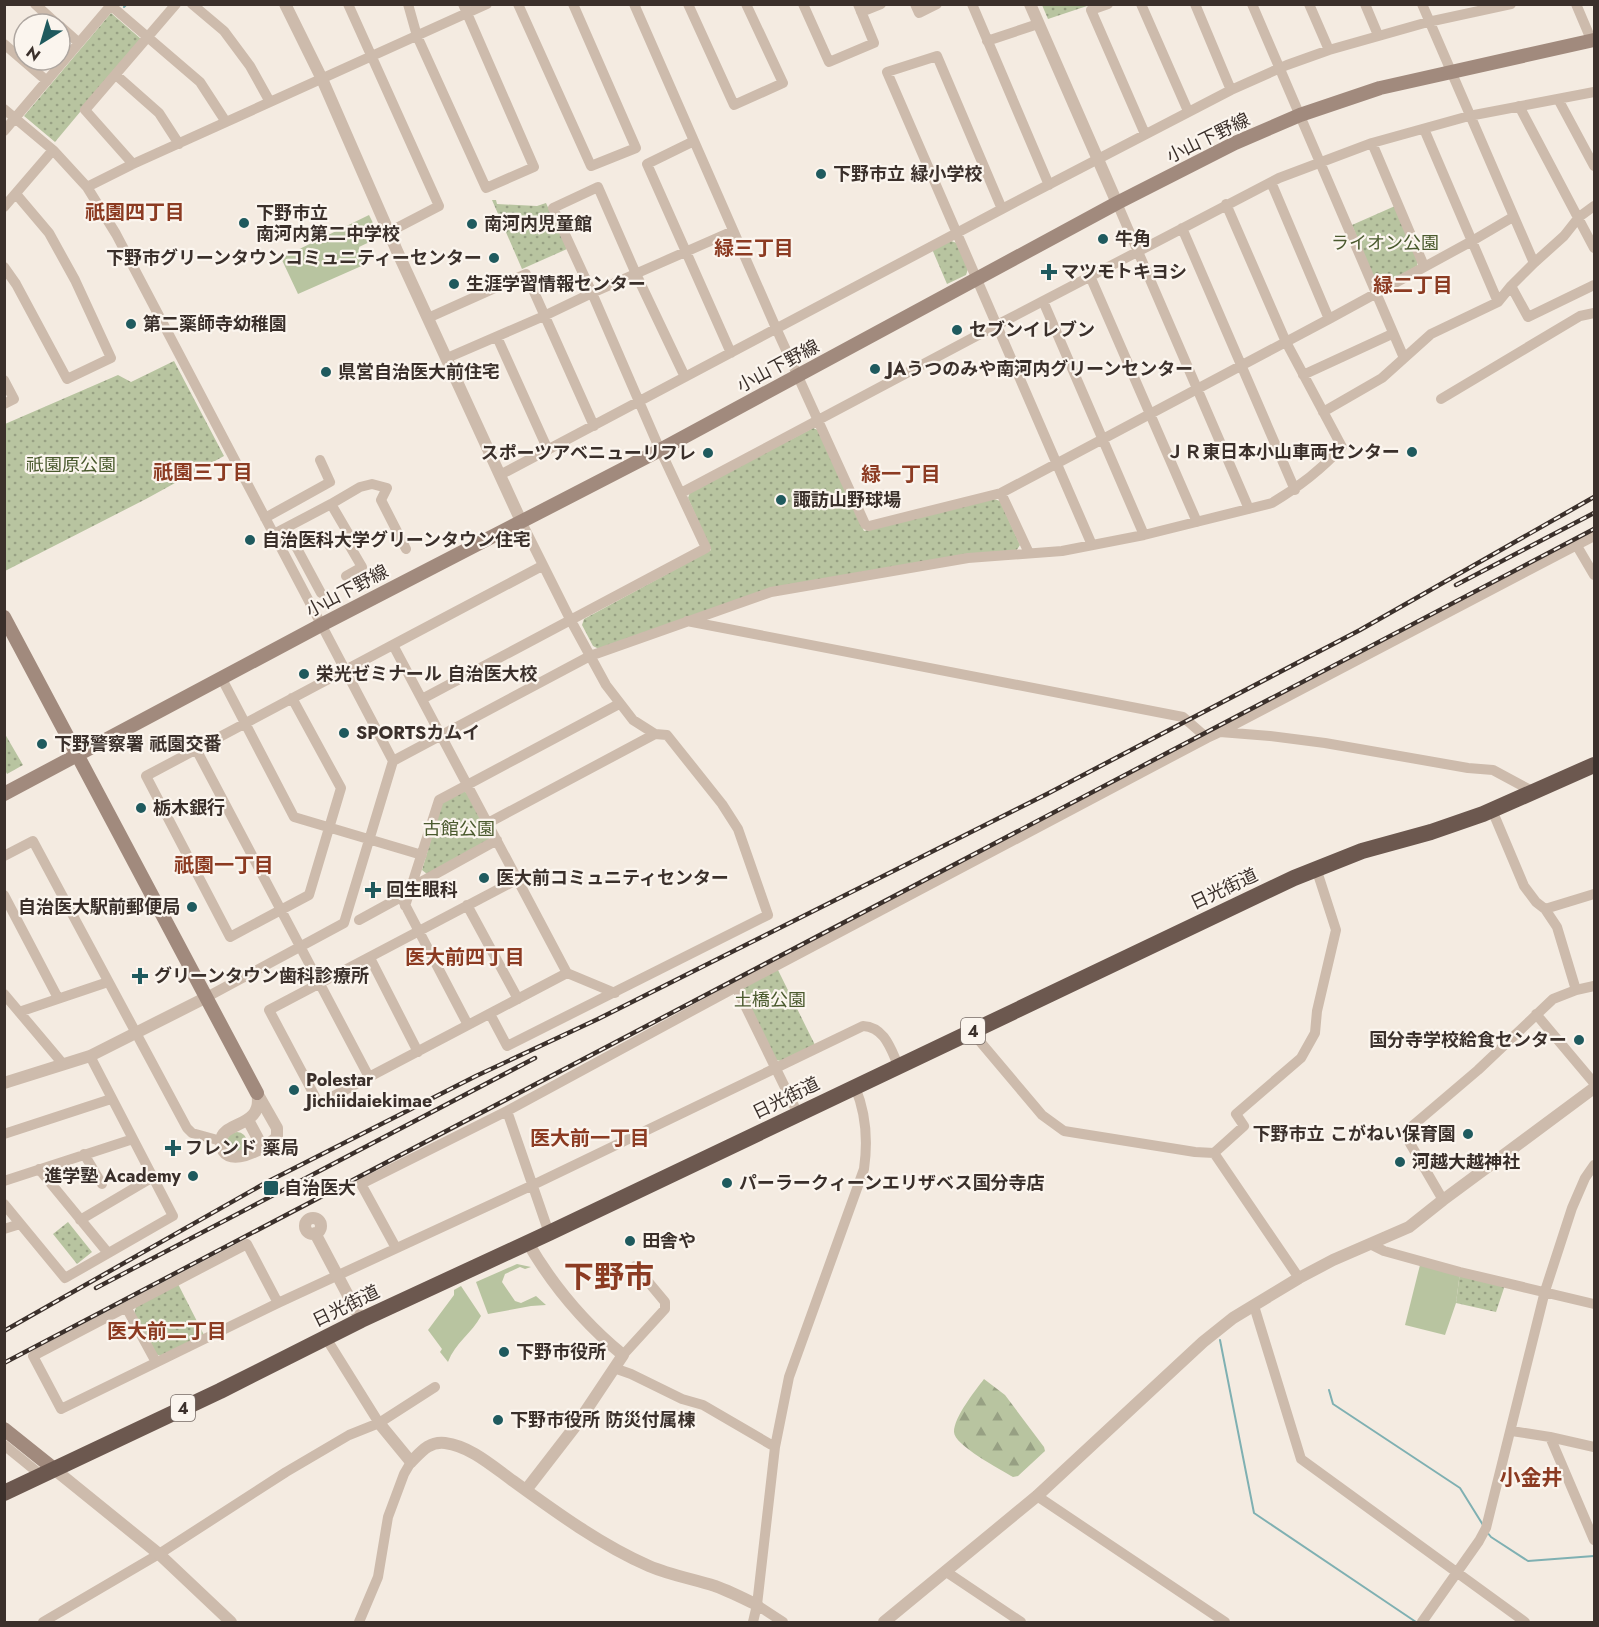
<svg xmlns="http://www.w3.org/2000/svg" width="1599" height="1627" viewBox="0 0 1599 1627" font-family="Jost,'Noto Sans JP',sans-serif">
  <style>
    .grass { fill: #b8c4a0 }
    .forest { fill: url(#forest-firs) }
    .park { fill: url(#park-dots) }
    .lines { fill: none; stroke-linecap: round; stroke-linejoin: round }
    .stream { stroke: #7fb0b2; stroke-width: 2 }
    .minor { stroke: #cdbbac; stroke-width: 10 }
    .tertiary { stroke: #cdbbac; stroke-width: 12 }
    .secondary { stroke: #a18a7d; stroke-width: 14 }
    .trunk { stroke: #6c584f; stroke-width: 16 }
    .rail-casing { stroke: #3b302b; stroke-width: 4.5 }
    .rail { stroke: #fbf5ee; stroke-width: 2; stroke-dasharray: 7; stroke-linecap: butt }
    .poi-dot { fill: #1f5a5e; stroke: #fbf5ee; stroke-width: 2 }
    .labels { text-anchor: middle; stroke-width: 4.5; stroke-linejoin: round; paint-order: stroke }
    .shield { fill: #fbf5ee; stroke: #756b66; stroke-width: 1.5 }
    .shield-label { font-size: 16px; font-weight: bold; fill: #3b302b }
    .street-label { font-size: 18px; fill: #3b302b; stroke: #fbf5ee }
    .poi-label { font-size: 18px; font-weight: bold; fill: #3b302b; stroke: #fbf5ee; text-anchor: start }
    .park-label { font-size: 18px; fill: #4a5a2e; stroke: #fbf5ee }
    .neighbourhood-label { font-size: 20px; font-weight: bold; fill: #8c3b22; stroke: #fbf5ee }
    .quarter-label { font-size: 21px; font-weight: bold; fill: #8c3b22; stroke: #fbf5ee }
    .town-label { font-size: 30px; font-weight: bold; fill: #8c3b22; stroke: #fbf5ee }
  </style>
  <defs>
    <pattern id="forest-firs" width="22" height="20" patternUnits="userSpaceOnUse" patternTransform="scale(1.5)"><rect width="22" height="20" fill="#b8c4a0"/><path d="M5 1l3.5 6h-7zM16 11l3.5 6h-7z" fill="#97a083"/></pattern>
    <pattern id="park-dots" width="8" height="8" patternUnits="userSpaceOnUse" patternTransform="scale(1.5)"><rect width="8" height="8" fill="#b8c4a0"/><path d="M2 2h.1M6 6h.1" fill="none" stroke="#97a083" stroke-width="1.8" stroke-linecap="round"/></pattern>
  </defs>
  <rect width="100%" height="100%" fill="#f4ebe1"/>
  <path class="grass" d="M369 215 380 237 359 247 366 264 298 294 281 258Z
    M1421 1261 1460 1272 1456 1303 1445 1335 1405 1325Z
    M517 1264 531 1267 525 1269 520 1267 505 1274 502 1282 515 1301 521 1303 536 1296 546 1305 531 1306 488 1314 476 1282Z
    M461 1286 481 1316C472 1333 455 1343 448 1362L440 1352 442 1349 428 1330 454 1295V1290Z"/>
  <path class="forest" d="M984 1379 1005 1395 1044 1447 1045 1451 1018 1476 1013 1477C1001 1470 954 1445 954 1432 954 1417 975 1391 984 1379Z"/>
  <path class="park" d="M1042 5H1090L1048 19Z
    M111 13 141 39 55 142 24 116Z
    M492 200H496L497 204 537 206 546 203 567 249 522 269Z
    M1395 206 1418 261 1417 266 1382 285 1376 283 1352 225Z
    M951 241 957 243 968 269 966 275 947 284 932 249Z
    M174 361 224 456 146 499 5 571V424L118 375 131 382Z
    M813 428 818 430 864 531 994 499 1000 501 1020 545 1016 551 814 580 599 649 593 646 582 625 584 619 711 550 688 498 690 492Z
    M5 734 23 765 7 774 5 770Z
    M462 791 468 793 490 835 488 841 427 874 422 870 442 802Z
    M777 968 815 1045 781 1061 776 1060 742 991 744 985Z
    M227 1142a10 10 0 1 1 20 0a10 10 0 1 1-20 0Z
    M68 1222 92 1252 77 1264 53 1234Z
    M1460 1272 1506 1282 1496 1312 1456 1303Z
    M178 1284 204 1335 161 1356 155 1354 134 1314 136 1307Z"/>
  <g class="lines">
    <path class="stream" d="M124 7 127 4
      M1220 1340 1254 1513 1416 1622
      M1329 1390 1333 1404 1460 1488 1483 1525
      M1487 1532 1491 1537 1528 1561 1594 1556"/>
    <path class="minor" d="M35 4 57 24
      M109 4 200 82 226 122
      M192 4 224 31 250 66 270 102
      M348 4 439 206 389 232
      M408 4 417 36 486 188 534 167 463 4
      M518 4 591 166 636 148 573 4
      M634 4 776 328 865 524 869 526 1001 493 1329 319 1472 241 1513 217
      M688 4 734 105 783 83 746 4
      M803 4 829 62 874 43 858 4
      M915 4 919 13 937 4
      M972 4 1049 185
      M1108 4 1091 10 1145 134
      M1141 4 1188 111
      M1195 4 1231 90
      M1252 4 1404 358
      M1309 4 1329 50
      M1365 4 1378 35
      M1422 4 1534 263
      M1576 4 1590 37 1594 39
      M861 12 881 4
      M60 26 79 43
      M987 41 1038 24
      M4 44 47 81
      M116 75 159 113 179 144
      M1558 99 1594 166
      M1519 106 1594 248
      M4 109 53 150 87 187 116 234 393 761 344 923 205 998
      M1424 129 1498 302
      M4 131 112 4
      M694 141 647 164 731 353
      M1372 143 1424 266
      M133 164 85 110 176 4
      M1271 182 1329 319
      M87 187 133 164 487 4
      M1117 203 1249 509
      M4 207 53 150
      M1002 209 937 56 887 72 1092 545
      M1182 228 1295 490
      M4 267 16 284 67 379 111 358 75 280 49 233 16 194
      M1090 276 1197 522
      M1511 286 1528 317 1594 285
      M1043 301 1144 535
      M428 318 526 274 594 426
      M497 337 548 450
      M1303 375 1392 334
      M685 377 636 274 598 187 553 208 592 293C639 272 686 252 733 231
      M4 380 14 399 4 404
      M1441 399 1580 316 1594 313
      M1323 412 1382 378 1431 334 1498 302 1511 286 1534 263 1564 236 1579 217 1594 206
      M500 475 1002 209 1231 90 1287 65 1329 50 1428 22 1511 4
      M681 493 997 325 1279 178 1372 143 1469 116 1594 92
      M1001 493 1029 553
      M331 504 360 487 372 484 387 488 381 500 406 549
      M265 518 330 482 320 460
      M286 528 321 593
      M274 534 331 504 348 533V543L362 567 346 576
      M1577 546 1594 575
      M687 621 1183 717 1207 738 1220 732 1270 736 1325 743 1468 768 1493 770 1534 792
      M393 645 567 973 615 993
      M222 679 294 817 422 855
      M292 698 341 788 309 895 230 937 146 776C278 705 410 636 542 566
      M422 699 706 548 657 443 592 293 544 316 447 358
      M1220 732 1594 536
      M196 749 369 1077 567 973
      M393 761 590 656 771 592 968 558 1062 551 1144 535 1272 503C1299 487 1321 470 1342 447L1286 342 1226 204
      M1492 810 1524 886 1536 902 1545 909 1557 927 1576 990 1594 986
      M488 823 655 734
      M4 856 33 841 187 1128 192 1133 221 1141
      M412 887 497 840
      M4 895 58 998
      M467 905 518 999
      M405 906 439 800 619 704
      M1545 909 1594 894
      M359 920 401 897 468 1025
      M370 958 418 1052
      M736 987 798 1114
      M4 994 63 1064
      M19 1012 108 982
      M490 1014 507 1046 768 915 738 829 722 804 667 735 655 734 633 720 606 685 570 619 521 521
      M1536 1014 1594 1083
      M972 1032 1042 1115 1064 1131 1195 1152 1214 1153 1244 1126 1236 1114 1301 1058 1315 1033 1317 1011 1336 930 1316 868
      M369 1077 319 1104 269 1010 518 879
      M507 1111 549 1233
      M4 1134 111 1099
      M1214 1153 1299 1278
      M84 1154 102 1184
      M39 1169 108 1253
      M4 1181 133 1139
      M1443 1200 1404 1133 1478 1070 1553 999 1576 990
      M4 1204 65 1278 173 1216 90 1056
      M80 1220 153 1177
      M4 1229 20 1224
      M1370 1244 1384 1251 1460 1272 1594 1304
      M396 1248 361 1184 507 1111 736 987 1207 738
      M278 1303 247 1244 33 1356 61 1409 278 1303 533 1185 863 1026C885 1027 891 1050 899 1067
      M1254 1306 1301 1459 1525 1622
      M126 1307 156 1362
      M326 1338 379 1423
      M623 1355 665 1309V1302L635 1266
      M614 1368 631 1374 682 1399 703 1405 775 1447
      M1512 1431 1550 1437 1594 1540
      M1550 1437 1594 1447
      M4 1445 41 1475
      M1037 1496 1225 1622
      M945 1571 1021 1622
      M757 1605 783 1622
      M43 1622 159 1554 286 1472 349 1435 379 1423 435 1387
      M359 1622 378 1577 388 1517 404 1474 411 1462
      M753 1622 757 1605 775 1447 789 1377 864 1169C868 1141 866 1113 855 1087
      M1422 1622 1479 1541 1486 1528 1545 1291 1572 1208 1585 1178 1594 1165"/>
    <path class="tertiary" d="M285 4 322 79 397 251 521 521
      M1030 4 1117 203
      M4 1083 90 1056 205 998
      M257 1093 277 1128V1137C266 1148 222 1173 221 1141 221 1121 265 1128 257 1093Z
      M248 1120 262 1146
      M305 1226a8 8 0 1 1 16 0a8 8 0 1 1-16 0Z
      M315 1233 361 1320
      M379 1423 411 1462C421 1452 429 1441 445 1443 469 1446 490 1464 509 1478 553 1510 599 1544 649 1566 670 1575 693 1579 715 1586 729 1591 743 1598 757 1605
      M54 1469 159 1554 231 1622
      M526 1490 577 1424 623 1355C584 1323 553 1286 528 1243
      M884 1622 1037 1496 1203 1342 1233 1318 1299 1278 1333 1260 1409 1227 1443 1200 1594 1088"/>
    <path class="secondary" d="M4 617 257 1093
      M4 794 321 625 660 450 1117 203 1235 143 1300 115 1380 88 1594 40
      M4 1429 54 1469"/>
    <path class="trunk" d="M4 1493 220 1391 361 1320 549 1233 1294 878 1362 851 1431 832 1483 814 1594 765"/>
    <g class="rail-casing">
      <path id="rail" d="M1456 585 1594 513
        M96 1288 535 1058
        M4 1331 267 1182 476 1076 598 1019 1047 794 1360 630 1594 497
        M4 1363 1594 529"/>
    </g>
    <use href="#rail" class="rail"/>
  </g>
  <g class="poi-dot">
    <circle cx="821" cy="174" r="6"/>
    <circle cx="244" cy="223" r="6"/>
    <circle cx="472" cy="224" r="6"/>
    <circle cx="1103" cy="239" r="6"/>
    <circle cx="494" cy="258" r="6"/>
    <path d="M1046 263h6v6h6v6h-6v6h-6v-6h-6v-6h6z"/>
    <circle cx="454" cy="284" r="6"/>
    <circle cx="131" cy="324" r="6"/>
    <circle cx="957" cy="330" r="6"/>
    <circle cx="875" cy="369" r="6"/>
    <circle cx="326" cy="372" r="6"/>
    <circle cx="1412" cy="452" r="6"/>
    <circle cx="708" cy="453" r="6"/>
    <circle cx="781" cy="500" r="6"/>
    <circle cx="250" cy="540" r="6"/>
    <circle cx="304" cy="674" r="6"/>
    <circle cx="344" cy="733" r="6"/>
    <circle cx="42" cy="744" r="6"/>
    <circle cx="141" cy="808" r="6"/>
    <circle cx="484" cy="878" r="6"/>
    <path d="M370 881h6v6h6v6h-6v6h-6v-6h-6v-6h6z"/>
    <circle cx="192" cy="907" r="6"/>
    <path d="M137 967h6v6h6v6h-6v6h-6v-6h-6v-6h6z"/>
    <circle cx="1579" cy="1040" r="6"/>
    <circle cx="294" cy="1090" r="6"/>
    <circle cx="1468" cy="1134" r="6"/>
    <path d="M170 1139h6v6h6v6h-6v6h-6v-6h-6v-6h6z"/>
    <circle cx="1400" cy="1162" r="6"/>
    <circle cx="193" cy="1176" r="6"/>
    <circle cx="727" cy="1183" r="6"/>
    <rect x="263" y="1180" width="16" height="16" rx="3"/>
    <circle cx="630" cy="1241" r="6"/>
    <circle cx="504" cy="1352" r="6"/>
    <circle cx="498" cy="1420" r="6"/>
  </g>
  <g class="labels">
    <g class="shield">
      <rect x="961" y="1018" width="24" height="26" rx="4.5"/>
      <rect x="171" y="1395" width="24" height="26" rx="4.5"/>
    </g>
    <g class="shield-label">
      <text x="973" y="1037">4</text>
      <text x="183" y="1414">4</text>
    </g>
    <g class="street-label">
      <text transform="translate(1208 138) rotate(-26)" y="6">小山下野線</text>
      <text transform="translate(778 366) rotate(-28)" y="6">小山下野線</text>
      <text transform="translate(347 591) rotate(-28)" y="6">小山下野線</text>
      <text transform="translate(1224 889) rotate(-25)" y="6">日光街道</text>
      <text transform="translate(786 1098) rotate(-26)" y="6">日光街道</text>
      <text transform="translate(346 1306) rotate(-26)" y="6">日光街道</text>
    </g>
    <g class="poi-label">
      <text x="833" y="180">下野市立 緑小学校</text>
      <text x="256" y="219">下野市立<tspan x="256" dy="21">南河内第二中学校</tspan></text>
      <text x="484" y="230">南河内児童館</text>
      <text x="1115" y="245">牛角</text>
      <text x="482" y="264" text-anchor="end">下野市グリーンタウンコミュニティーセンター</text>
      <text x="1061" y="278">マツモトキヨシ</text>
      <text x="466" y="290">生涯学習情報センター</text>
      <text x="143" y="330">第二薬師寺幼稚園</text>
      <text x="969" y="336">セブンイレブン</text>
      <text x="887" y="375">JAうつのみや南河内グリーンセンター</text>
      <text x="338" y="378">県営自治医大前住宅</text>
      <text x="1400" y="458" text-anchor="end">ＪＲ東日本小山車両センター</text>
      <text x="696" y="459" text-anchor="end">スポーツアベニューリフレ</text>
      <text x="793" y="506">諏訪山野球場</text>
      <text x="262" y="546">自治医科大学グリーンタウン住宅</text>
      <text x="316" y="680">栄光ゼミナール 自治医大校</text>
      <text x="356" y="739">SPORTSカムイ</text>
      <text x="54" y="750">下野警察署 祇園交番</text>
      <text x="153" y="814">栃木銀行</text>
      <text x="496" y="884">医大前コミュニティセンター</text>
      <text x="386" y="896">回生眼科</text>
      <text x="180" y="913" text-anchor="end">自治医大駅前郵便局</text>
      <text x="154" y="982">グリーンタウン歯科診療所</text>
      <text x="1567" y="1046" text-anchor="end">国分寺学校給食センター</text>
      <text x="306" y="1086">Polestar<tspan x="306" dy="21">Jichiidaiekimae</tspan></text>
      <text x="1456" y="1140" text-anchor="end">下野市立 こがねい保育園</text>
      <text x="185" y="1154">フレンド 薬局</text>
      <text x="1412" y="1168">河越大越神社</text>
      <text x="181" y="1182" text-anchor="end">進学塾 Academy</text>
      <text x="739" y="1189">パーラークィーンエリザベス国分寺店</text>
      <text x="284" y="1194">自治医大</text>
      <text x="642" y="1247">田舎や</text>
      <text x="516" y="1358">下野市役所</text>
      <text x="510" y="1426">下野市役所 防災付属棟</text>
    </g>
    <g class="park-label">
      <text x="1385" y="249">ライオン公園</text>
      <text x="71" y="471">祇園原公園</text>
      <text x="459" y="835">古館公園</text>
      <text x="770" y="1006">土橋公園</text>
    </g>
    <g class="neighbourhood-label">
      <text x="135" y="219">祇園四丁目</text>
      <text x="754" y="255">緑三丁目</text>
      <text x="1413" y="292">緑二丁目</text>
      <text x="203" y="479">祇園三丁目</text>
      <text x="901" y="481">緑一丁目</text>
      <text x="224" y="872">祇園一丁目</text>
      <text x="465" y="964">医大前四丁目</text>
      <text x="590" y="1145">医大前一丁目</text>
      <text x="167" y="1338">医大前二丁目</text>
    </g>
    <g class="quarter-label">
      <text x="1531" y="1485">小金井</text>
    </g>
    <g class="town-label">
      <text x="609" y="1287">下野市</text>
    </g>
  </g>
  <rect width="1599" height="1627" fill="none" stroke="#3b302b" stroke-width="12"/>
  <g transform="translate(42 42) rotate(217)"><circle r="28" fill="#fbf5ee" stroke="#aea6a0" stroke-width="1.5"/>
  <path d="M0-4.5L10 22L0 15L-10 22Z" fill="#1f5a5e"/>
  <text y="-9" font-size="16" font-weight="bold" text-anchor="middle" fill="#3b302b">N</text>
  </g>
</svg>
